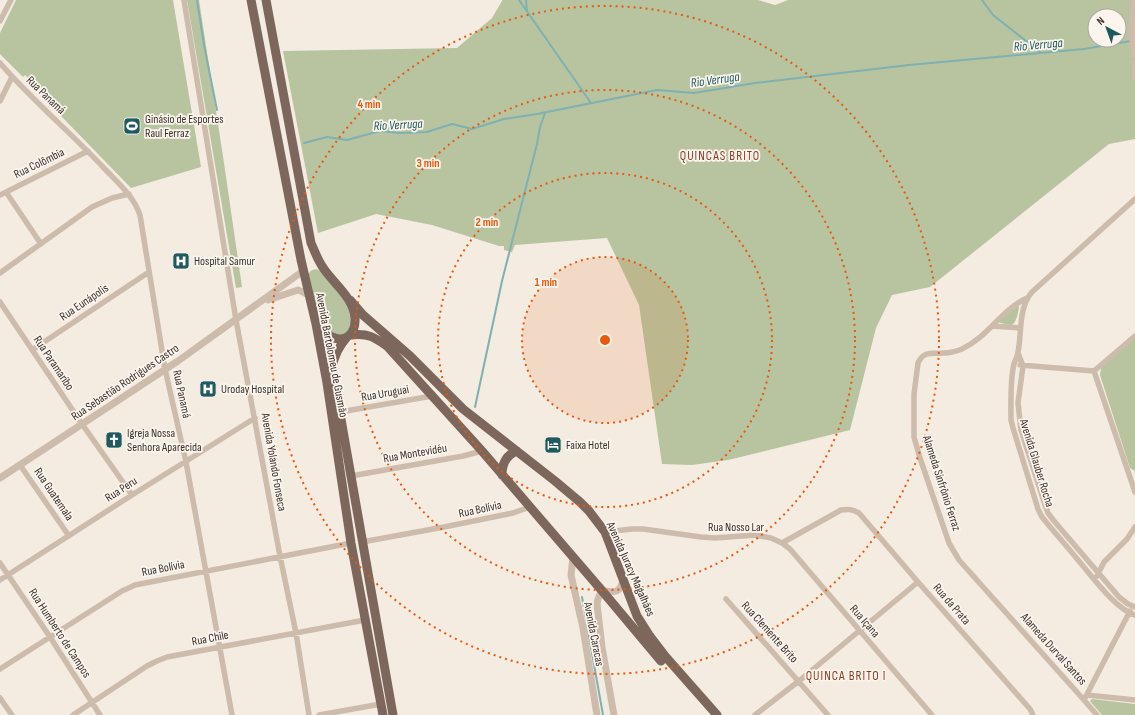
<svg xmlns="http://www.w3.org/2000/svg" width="1135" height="715" viewBox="0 0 1135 715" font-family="'Sofia Sans Condensed',sans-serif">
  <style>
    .green { fill: #b8c4a0; fill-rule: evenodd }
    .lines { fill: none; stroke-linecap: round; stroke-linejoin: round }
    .stream { stroke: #7fb0b2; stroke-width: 2 }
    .minor { stroke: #cdbbac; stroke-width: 5.5 }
    .tertiary { stroke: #cdbbac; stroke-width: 7 }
    .primary { stroke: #7d675c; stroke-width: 9 }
    .ring { fill: none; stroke: #e8590c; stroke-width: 2; stroke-dasharray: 2 4 }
    .labels { text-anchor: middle; stroke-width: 3.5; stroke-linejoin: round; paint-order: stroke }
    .street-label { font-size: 12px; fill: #3b302b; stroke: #fbf5ee }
    .poi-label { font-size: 12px; fill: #3b302b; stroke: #fbf5ee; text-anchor: start }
    .water-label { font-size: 13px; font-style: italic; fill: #1f5a5e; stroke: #fbf5ee }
    .neighbourhood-label { font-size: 13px; letter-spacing: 1px; fill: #8c3b22; stroke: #fbf5ee }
    .centre { fill: #e8590c; stroke: #fbf5ee; stroke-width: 2 }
    .ring-label { font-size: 12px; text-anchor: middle; font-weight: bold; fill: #e8590c; stroke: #fbf5ee; stroke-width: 3.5; stroke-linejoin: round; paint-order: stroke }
  </style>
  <rect width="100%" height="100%" fill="#f4ebe1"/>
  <path class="green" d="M16 0H173L201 167 131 188 30 84 29 79 25 75 23 77 0 54V33Z
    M187 0H199L224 163 242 287 236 288Z
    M502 0H758L775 5 788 0H1135V139L1109 144 930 287 892 295 876 328 850 430 728 460 692 465 662 464 639 305 607 238 515 245 512 252 504 250V246H499L432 225 376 214 318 233 283 51 457 48 492 18 502 1ZM1095 16H1119V40H1095Z
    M316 269 321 271 344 298 349 309 352 327 344 335C341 335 338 335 335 334 317 327 312 292 308 276 309 271 312 270 316 269Z
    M1019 305C1019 310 1016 326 1010 325 1007 325 1003 323 1000 323L999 320Z
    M1135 338V471L1130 468 1100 375 1101 368Z
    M1092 699 1135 704V715H1102L1090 701Z"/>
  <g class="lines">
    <path class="stream" d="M197 0 204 45 217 110
      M519 0 591 103
      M526 0 527 11
      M982 0 993 15 1040 52
      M304 143 327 137 347 140 380 131 400 133 427 132 452 124 472 129 504 119 537 114 657 90 694 93 755 83 909 65 1084 49 1131 41
      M475 407 502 281 537 144 540 127 545 113
      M582 597 603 715"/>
    <path class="minor" d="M184 0 236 320 280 556 296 633 309 715
      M0 21 11 0
      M0 63C32 100 70 132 103 167 117 182 133 195 140 215L165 369 186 462 232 715
      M1135 65V78
      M0 101 12 77
      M6 192 41 244
      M0 195 88 151
      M1135 199 1032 292C1018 308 1022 333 1018 352 1018 356 1015 360 1014 364 1010 380 1011 404 1011 420L1013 428 1038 509 1042 517C1054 532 1066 545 1078 560 1092 576 1115 609 1135 615
      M0 273 92 207 112 198 129 194
      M1027 298C1001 310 988 337 962 349 957 351 950 353 944 353 933 354 924 350 918 363L914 394V437L920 458 949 543 959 560 1084 700 1097 715
      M0 302 82 424 132 495
      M992 326 1020 328
      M32 350 149 272
      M1018 353 1023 366 1018 403 1021 430 1045 505 1048 513 1054 521 1119 597 1128 604 1135 607
      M1020 365 1094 371
      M1094 371 1135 492
      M1094 371 1135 336
      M340 412 432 396
      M20 465 69 536
      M351 476 463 456 482 451
      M605 532 632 529H643L701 537 715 538 756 535 771 538 782 543 841 510C848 509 852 509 859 513L918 582 1030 709 1033 715
      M362 542 444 527 513 513 530 507
      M782 543 790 549 932 715
      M0 563 50 637 100 715
      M1097 576 1104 562 1127 539 1135 527
      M0 580 132 495 255 418
      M726 599 828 715
      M0 669 122 591 135 585 351 543
      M1087 695 1135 700
      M0 698 12 715
      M1084 700 1130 611
      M73 715 147 666 157 661 167 657 365 620
      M319 715 381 704
      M755 715 799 681 918 582"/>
    <path class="tertiary" d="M1134 0 1132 34 1135 55
      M1135 63V65
      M268 300 298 290 303 292 309 295
      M0 478 178 361 303 271
      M573 557 571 575 583 628 597 715
      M614 715 602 647 597 604C598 599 598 595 603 591 614 592 620 594 623 580"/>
    <path class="primary" d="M251 0 301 260 316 324 327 383 351 543 383 715
      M266 0 311 243C315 252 318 261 324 269 335 285 353 297 355 318 356 334 345 344 330 336 325 333 320 327 316 324
      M350 300 363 315 410 356 463 409 555 481 580 502 589 511 605 532 637 616 649 635 665 656 717 715
      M351 335C368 333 374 337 387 346L482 451 604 593 661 661
      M347 337C338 347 334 356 332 368L393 715
      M502 475C502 464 506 455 517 451"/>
  </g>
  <circle cx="605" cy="340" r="83" fill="#e8590c" fill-opacity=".12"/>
  <g class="ring">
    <circle cx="605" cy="340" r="83"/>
    <circle cx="605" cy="340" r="167"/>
    <circle cx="605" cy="340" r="250"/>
    <circle cx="605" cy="340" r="334"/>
  </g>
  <defs>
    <g id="stadium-square" transform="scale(0.9)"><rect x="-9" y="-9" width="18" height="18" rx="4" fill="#1f5a5e" stroke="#fbf5ee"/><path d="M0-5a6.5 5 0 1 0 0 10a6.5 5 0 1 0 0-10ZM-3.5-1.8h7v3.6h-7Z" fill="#fff"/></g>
    <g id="hospital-square" transform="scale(0.9)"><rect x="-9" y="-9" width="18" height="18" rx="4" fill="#1f5a5e" stroke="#fbf5ee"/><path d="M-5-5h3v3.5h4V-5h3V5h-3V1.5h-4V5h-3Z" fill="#fff"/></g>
    <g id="church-square" transform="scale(0.9)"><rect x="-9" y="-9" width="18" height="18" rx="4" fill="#1f5a5e" stroke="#fbf5ee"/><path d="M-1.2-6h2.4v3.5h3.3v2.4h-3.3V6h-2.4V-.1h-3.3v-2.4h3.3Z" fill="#fff"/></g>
    <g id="hotel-square" transform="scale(0.9)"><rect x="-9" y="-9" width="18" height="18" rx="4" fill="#1f5a5e" stroke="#fbf5ee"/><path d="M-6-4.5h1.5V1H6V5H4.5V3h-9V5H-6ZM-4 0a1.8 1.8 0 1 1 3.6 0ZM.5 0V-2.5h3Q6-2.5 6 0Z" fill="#fff"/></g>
  </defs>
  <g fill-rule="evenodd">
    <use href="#stadium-square" x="132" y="126"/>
    <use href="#hospital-square" x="181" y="261"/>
    <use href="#hospital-square" x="208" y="389"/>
    <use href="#church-square" x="114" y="440"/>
    <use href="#hotel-square" x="553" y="445"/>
  </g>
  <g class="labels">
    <g class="street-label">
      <text transform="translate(46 95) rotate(44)" y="4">Rua Panamá</text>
      <text transform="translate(39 163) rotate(-26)" y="4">Rua Colômbia</text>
      <text transform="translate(84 302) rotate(-34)" y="4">Rua Eunápolis</text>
      <text transform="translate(332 355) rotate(79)" y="4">Avenida Bartolomeu de Gusmão</text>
      <text transform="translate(54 363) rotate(56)" y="4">Rua Paramaribo</text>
      <text transform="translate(125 382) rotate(-34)" y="4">Rua Sebastião Rodrigues Castro</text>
      <text transform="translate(385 393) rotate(-10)" y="4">Rua Uruguai</text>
      <text transform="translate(182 394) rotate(78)" y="4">Rua Panamá</text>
      <text transform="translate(415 453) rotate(-10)" y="4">Rua Montevidéu</text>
      <text transform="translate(274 462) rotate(80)" y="4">Avenida Yolando Fonseca</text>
      <text transform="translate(1037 463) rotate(73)" y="4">Avenida Glauber Rocha</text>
      <text transform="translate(942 483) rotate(72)" y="4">Alameda Sinfrônio Ferraz</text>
      <text transform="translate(121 489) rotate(-33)" y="4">Rua Peru</text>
      <text transform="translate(54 494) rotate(56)" y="4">Rua Guatemala</text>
      <text transform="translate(480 509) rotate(-12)" y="4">Rua Bolívia</text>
      <text x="736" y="531">Rua Nosso Lar</text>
      <text transform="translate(163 568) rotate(-11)" y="4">Rua Bolívia</text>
      <text transform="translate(631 569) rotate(66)" y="4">Avenida Juracy Magalhães</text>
      <text transform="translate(952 604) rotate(49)" y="4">Rua da Prata</text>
      <text transform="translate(865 621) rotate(49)" y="4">Rua Içana</text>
      <text transform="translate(770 632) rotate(48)" y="4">Rua Clemente Brito</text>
      <text transform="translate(60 633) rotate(57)" y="4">Rua Humberto de Campos</text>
      <text transform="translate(594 634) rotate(79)" y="4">Avenida Caracas</text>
      <text transform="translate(210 638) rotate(-11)" y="4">Rua Chile</text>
      <text transform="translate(1054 649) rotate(48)" y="4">Alameda Durval Santos</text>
    </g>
    <g class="poi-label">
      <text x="145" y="123">Ginásio de Esportes<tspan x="145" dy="14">Raul Ferraz</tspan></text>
      <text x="194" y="265">Hospital Samur</text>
      <text x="221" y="393">Uroday Hospital</text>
      <text x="127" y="437">Igreja Nossa<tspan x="127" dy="14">Senhora Aparecida</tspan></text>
      <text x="566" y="449">Faixa Hotel</text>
    </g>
    <g class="water-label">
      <text transform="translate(1038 44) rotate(-5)" y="5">Rio Verruga</text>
      <text transform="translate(715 79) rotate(-8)" y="5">Rio Verruga</text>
      <text transform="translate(398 124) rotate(-3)" y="5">Rio Verruga</text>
    </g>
    <g class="neighbourhood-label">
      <text x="720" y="160">QUINCAS BRITO</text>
      <text x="846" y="680">QUINCA BRITO I</text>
    </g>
  </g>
  <circle cx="605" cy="340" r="6" class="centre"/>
  <g class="ring-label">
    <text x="369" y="108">4 min</text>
    <text x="428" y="167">3 min</text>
    <text x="487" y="226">2 min</text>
    <text x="546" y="286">1 min</text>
  </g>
  <g transform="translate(1107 28) rotate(319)"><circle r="19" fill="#fbf5ee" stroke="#aea6a0"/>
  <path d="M0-3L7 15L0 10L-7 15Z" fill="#1f5a5e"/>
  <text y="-6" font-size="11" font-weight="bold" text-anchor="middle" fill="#3b302b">N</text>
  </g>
</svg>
